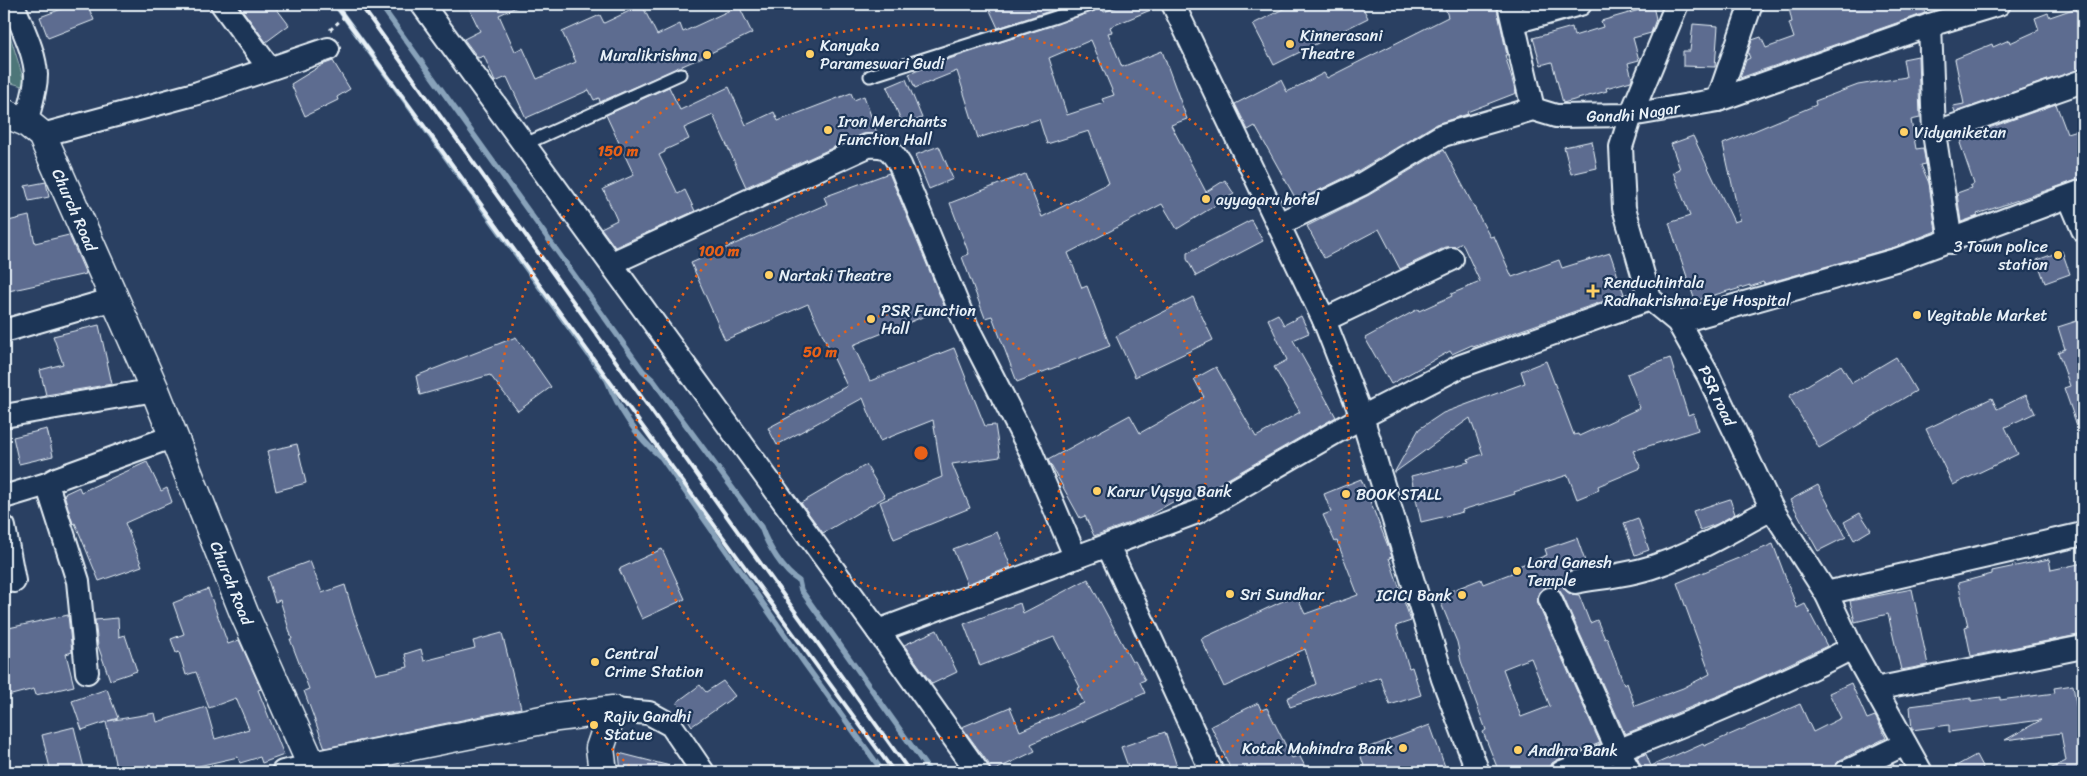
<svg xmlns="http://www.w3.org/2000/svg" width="2087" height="776" viewBox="0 0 2087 776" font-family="Sriracha,sans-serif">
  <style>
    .green { fill: #4e7679; stroke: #9bb4b8 }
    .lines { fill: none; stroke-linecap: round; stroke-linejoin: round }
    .stream { stroke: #88a2ba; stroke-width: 5.5 }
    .building { fill: #5d6c90; stroke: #e8f1f8; fill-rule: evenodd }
    .lane-casing { stroke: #e8f1f8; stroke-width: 15 }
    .street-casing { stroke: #e8f1f8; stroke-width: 26 }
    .secondary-casing { stroke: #e8f1f8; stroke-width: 31 }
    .path { stroke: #e8f1f8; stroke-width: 3; stroke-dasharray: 4 4; stroke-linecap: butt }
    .lane { stroke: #1d3557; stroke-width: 11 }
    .street { stroke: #1d3557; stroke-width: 22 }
    .secondary { stroke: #1d3557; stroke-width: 28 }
    .rail { stroke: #e8f1f8; stroke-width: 4 }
    .ring { fill: none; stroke: #e86118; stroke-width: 2.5; stroke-dasharray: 2.5 5 }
    .poi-dot { fill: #ffd166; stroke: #1d3557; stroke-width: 2 }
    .labels { text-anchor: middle; stroke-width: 4.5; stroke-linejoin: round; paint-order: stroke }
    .poi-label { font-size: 16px; fill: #e8f1f8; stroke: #1d3557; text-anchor: start }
    .street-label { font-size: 16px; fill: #e8f1f8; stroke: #1d3557 }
    .centre { fill: #e86118; stroke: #1d3557; stroke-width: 2.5 }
    .ring-label { font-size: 15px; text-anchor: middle; font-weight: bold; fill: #e86118; stroke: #1d3557; stroke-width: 4.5; stroke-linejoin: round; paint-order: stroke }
  </style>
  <rect width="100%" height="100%" fill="#2a4062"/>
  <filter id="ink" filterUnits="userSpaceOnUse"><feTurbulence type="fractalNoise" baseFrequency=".02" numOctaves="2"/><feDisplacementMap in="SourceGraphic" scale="10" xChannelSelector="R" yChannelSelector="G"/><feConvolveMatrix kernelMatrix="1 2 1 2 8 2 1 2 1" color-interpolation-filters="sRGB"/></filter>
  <g filter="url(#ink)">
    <path class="green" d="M4 16 26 87 4 81Z"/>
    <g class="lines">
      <path class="stream" d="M335 4 607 380C618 408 637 438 661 457L805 664 883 772
        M380 4 643 371 653 380 761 527C768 546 783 571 799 581L801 590 930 772"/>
    </g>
    <path class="building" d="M75 4H87L94 20 48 38 40 17Z
      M238 4H273L289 25 266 42Z
      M467 4H523L499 15 515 51 523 48 537 79 576 62 562 32 600 15 604 23 642 5 657 35 680 24 683 32 739 6 752 33 696 60 600 102 599 98 594 100 589 90 526 118 507 77 495 82 484 56 478 58 464 39 480 31Z
      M987 4H1071L998 28Z
      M1099 4 1104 12 1123 4H1160V6L1110 27 1112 32 1108 33 1122 67 1162 51 1187 119 1171 125 1206 192 1225 180 1234 194 1177 229 1162 204 1068 253 1082 288 1087 286 1110 346 1017 382 992 316 985 318 962 257 969 254 950 203 1025 174 1042 217 1109 183 1089 131 1047 144 1039 119 978 138 957 71 915 88 909 74 937 63 1095 11ZM1091 40 1114 95 1102 99 1104 103 1067 115 1049 58Z
      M1293 4H1361L1368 18 1274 65 1253 24Z
      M1456 4H1496L1507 55H1505L1516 93 1467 112 1468 114 1436 124 1356 172 1297 201 1255 126 1248 130 1235 104 1281 80 1287 92 1324 73 1327 78 1448 17 1445 7Z
      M1788 4H1921L1925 13 1740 78 1746 60 1750 58 1748 53 1752 40 1761 37 1766 48 1794 38 1789 23 1792 22Z
      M1653 6 1656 19 1651 33 1633 38 1639 60 1628 63 1632 78 1631 81 1606 88 1607 91 1563 103 1552 62 1541 65 1533 38 1572 27 1574 36 1603 27 1601 21Z
      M2076 8 2077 12 2083 10V68L1955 112 1953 106 1964 104 1955 59 1992 44 1993 47 2009 40 2010 43 2039 30 2035 18 2048 13 2050 17Z
      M1693 24 1718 26 1715 67 1683 66V51H1690Z
      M1918 56 1920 118 1911 120 1916 149 1923 148 1926 164 1921 165 1929 183 1936 231 1895 247 1764 284 1763 282 1750 287V285L1731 291V290L1695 301 1669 223 1690 216 1673 172 1680 169 1671 144 1693 136 1734 222 1740 220 1723 144 1816 105 1815 101 1858 85 1906 77 1903 59Z
      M333 61 350 89 337 97 338 100 305 116 291 84 322 65Z
      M906 79 922 118 903 125 887 87Z
      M669 87 680 110 729 87 746 125 774 112 778 121 851 93 854 100 864 96 877 133 863 134 746 187 713 115 684 128 689 139 665 150V152L659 155 678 194 685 190 695 211 615 247 601 228 617 220 603 189 634 175 606 115Z
      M2056 104 2067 133 2083 128V178L1977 214 1978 216 1961 222 1957 193 1971 188 1970 186 1974 184 1960 143 1962 142 1961 138Z
      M1592 141 1597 168 1571 174 1564 147Z
      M939 146 953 179 929 189 915 155Z
      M1444 150 1490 237 1494 236 1512 277 1559 260 1562 268 1610 253 1624 294 1473 347 1472 345 1452 354 1450 351 1391 384 1365 338 1418 309 1419 311 1452 296 1451 294 1480 282 1462 243 1455 247H1446L1400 269 1379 229 1324 258 1307 226 1369 195Z
      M889 173 945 308 853 345 870 381 954 348 985 426 995 425 1000 457 952 464 970 508 894 539 880 502 942 477 933 420 880 441 863 398 777 445 768 428 847 386 808 304 725 340 691 263 827 204 824 197Z
      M46 182 49 197 29 201 25 186Z
      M29 216 35 243 69 235 86 274 4 292V222Z
      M1251 220 1263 241 1196 276 1187 259V253Z
      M2062 251 2070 274 2045 283 2037 260Z
      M1193 297 1213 340 1135 377 1116 336Z
      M1278 314 1284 325 1301 316 1309 333 1293 340 1336 417 1191 500 1181 504 1178 499 1148 516 1094 536 1085 516 1080 518 1048 460 1130 415 1140 433 1204 397 1194 379 1216 367 1256 437 1300 412 1274 367 1287 360 1268 319Z
      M2083 319V437H2081L2064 388 2070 386 2058 352 2065 349 2058 327Z
      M99 325 112 384 46 395 40 370 63 364 53 336Z
      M516 337 551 387 518 411 490 375 420 395 416 376Z
      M1896 357 1916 391 1819 448 1789 396 1841 365 1852 383Z
      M1670 358 1688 415 1693 413 1698 430 1633 451 1641 468 1598 486 1599 490 1577 499 1568 475 1514 492 1515 494 1462 510 1463 512 1421 522 1411 476 1469 462 1468 459 1483 454 1470 418 1394 473 1419 429 1443 413 1525 383 1521 371 1546 361 1574 435 1578 434 1579 436 1640 408 1627 374Z
      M2026 395 2035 413 2005 427 2018 454 1953 485 1926 429 1992 398 1997 409Z
      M47 429 53 456 19 464 13 437Z
      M297 444 306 483 276 491 267 451Z
      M147 462 161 491 167 488 172 502 125 523 142 566 99 581 75 523 73 524 64 494 79 487 81 492Z
      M866 465 885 497 823 533 801 503Z
      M1361 479 1388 546 1392 557 1389 558 1411 621 1396 626 1409 668 1412 667 1421 695 1390 705 1380 677 1290 707 1287 698 1316 684 1305 649 1224 687 1201 639 1296 595 1305 614 1358 595 1337 541 1335 542 1323 515 1331 512 1324 494Z
      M1818 485 1846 537 1818 551 1790 500Z
      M1730 499 1735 514 1717 524 1700 530 1693 511Z
      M1860 513 1871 530 1854 540 1844 522Z
      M1638 518 1649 550 1635 555 1624 523Z
      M997 532 1011 567 967 584 953 549Z
      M1577 538 1587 567 1567 572 1563 578 1562 585 1565 590 1570 594 1579 595 1590 623 1597 620 1605 639 1607 638 1624 685 1627 683 1635 706 1683 688 1710 674 1677 583 1773 544 1797 608 1805 604 1827 646 1740 687 1625 734 1562 594 1557 588 1552 586 1545 587 1539 592 1537 598 1538 604 1600 743 1557 760 1552 763 1549 770 1542 772H1499L1483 732 1486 730 1461 661 1457 642 1438 596 1481 579 1483 584 1512 573 1511 569 1547 555 1545 549ZM1531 658 1550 706 1521 717 1503 669Z
      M662 549 685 599 642 619 619 569Z
      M2049 559 2051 570 2083 563V634L1971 656 1965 627 1968 626 1958 583 1992 574V571Z
      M310 561 322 593 345 585 353 613 376 674 408 667 405 654 421 649 424 661 475 648 473 641 502 633 521 708 325 748 304 691 309 689 290 639H292L280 600 275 602 267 577Z
      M1088 579 1132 662 1135 661 1145 680 1140 682 1145 693 1031 744 1035 751 991 772 989 764 962 727 1010 707 1020 731 1084 703 1077 689 1080 687 1054 637 980 666 964 624 1020 603 1023 613Z
      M208 589 228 644 239 640 261 689 258 690 284 755 262 763 260 757 240 763 238 757 172 772H117L106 722 82 730 72 701 107 689 118 718 108 721 155 713 157 722 206 707 215 739 249 729 236 698 209 708 196 672 186 675 179 652 176 653 171 639 184 634 173 603Z
      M1912 589 1928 665 1901 670 1888 614 1855 622 1850 601Z
      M68 615 72 652 66 654 74 686 36 695 34 689 4 697V629Z
      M118 618 119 637 125 635 137 671 110 680 98 646 95 620Z
      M937 630 957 672 932 684 904 645Z
      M723 681 735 696 692 726 677 702 700 685 706 692Z
      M1851 683 1867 719 1875 716 1886 738 1840 760 1835 765 1833 772H1643L1637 757 1646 754 1651 766 1683 752V753L1703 744 1704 746 1800 704 1813 732 1841 718 1829 693Z
      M2073 685 2083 748V772H2044L2066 761 2061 733 2005 740 2041 720 1949 732V725L1912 730 1910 706 1971 698V701L2000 697V700L2055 693 2054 688Z
      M1258 703 1261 710 1267 708 1292 758 1299 755 1308 772H1232L1211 726Z
      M1430 725 1447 772H1366L1359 751Z
      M74 727 85 772H51L42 735Z
      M1165 732 1179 772H1130L1121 747Z
      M619 753 674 767 673 772H621Z
      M1976 755 1985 772H1945Z
      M1893 764 1897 772H1876Z"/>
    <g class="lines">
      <g class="lane-casing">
        <path id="lane" d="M870 76 1056 17 1092 4
          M525 144 680 74"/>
      </g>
      <g class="street-casing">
        <g id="street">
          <path d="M13 4C21 26 35 51 36 75 36 91 30 107 26 122"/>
          <path d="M222 4 269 68"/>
          <path d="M422 4 878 631 978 772"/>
          <path d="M1173 4 1324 320 1362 417 1443 679 1478 772"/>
          <path d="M1509 4 1533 109"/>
          <path id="s1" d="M1677 4 1631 115 1621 147 1624 208 1650 299 1678 322 1708 375 1772 509 1826 593 1852 648 1921 772"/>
          <path d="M1514 22 1580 4"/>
          <path d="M1930 25 1934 133 1951 242"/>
          <path d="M1718 100 1751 4"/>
          <path d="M1934 133 2083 81"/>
          <path d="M42 135 198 93 328 49"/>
          <path d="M2069 197 2083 230"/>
          <path id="s2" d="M1279 224 1362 184 1443 135 1474 126 1533 109 1556 116 1631 115 1718 100 1930 25 1999 4"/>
          <path d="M612 263 868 146C888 145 890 149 900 165L966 325 1030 450 1075 556"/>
          <path d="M1324 320 1452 259"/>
          <path d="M1678 322 1899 259 2083 191"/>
          <path d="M4 331 114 299"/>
          <path d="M4 416 155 390"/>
          <path d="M4 497 47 484"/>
          <path d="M4 527 14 581"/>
          <path d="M1108 546 1212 772"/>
          <path d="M1575 582C1602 577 1631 575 1658 565 1698 551 1735 528 1772 509"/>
          <path d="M1826 593 2083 534"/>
          <path d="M1550 599 1618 751 1630 772"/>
          <path d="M878 631 1197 512 1362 417 1461 366 1650 299"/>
          <path d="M87 672 78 581 47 484 56 479 174 436"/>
          <path d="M1875 689 2083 647"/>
          <path d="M613 710 649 713 671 725 703 772"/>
          <path d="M283 772 312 766"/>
          <path d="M1562 772C1660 735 1759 696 1852 648"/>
          <path d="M1846 772 1905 744"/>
        </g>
      </g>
      <g class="secondary-casing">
        <g id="secondary">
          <path id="s3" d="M4 113 26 122 42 135 155 390 244 613 312 766 557 717 613 710 600 748 603 772"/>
        </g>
      </g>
      <path class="path" d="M330 30 344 17"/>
      <use href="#lane" class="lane"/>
      <use href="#street" class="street"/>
      <use href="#secondary" class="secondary"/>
      <path class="rail" d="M335 4 894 772
        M360 4 910 772"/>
    </g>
  </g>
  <g class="ring">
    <circle cx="921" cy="453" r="143"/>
    <circle cx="921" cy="453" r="286"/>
    <path d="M635 771A428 428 0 1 1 1207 771"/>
  </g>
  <g class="poi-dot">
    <circle cx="1290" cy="44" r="5"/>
    <circle cx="810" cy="54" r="5"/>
    <circle cx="707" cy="55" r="5"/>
    <circle cx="828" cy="130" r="5"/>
    <circle cx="1904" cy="132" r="5"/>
    <circle cx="1206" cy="199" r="5"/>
    <circle cx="2058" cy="255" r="5"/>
    <circle cx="769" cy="275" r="5"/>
    <path d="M1590.5 283.5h5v5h5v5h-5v5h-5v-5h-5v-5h5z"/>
    <circle cx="1917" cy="315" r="5"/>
    <circle cx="871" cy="319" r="5"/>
    <circle cx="1097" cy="491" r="5"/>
    <circle cx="1346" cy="494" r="5"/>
    <circle cx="1517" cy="571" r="5"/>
    <circle cx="1230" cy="594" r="5"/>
    <circle cx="1462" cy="595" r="5"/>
    <circle cx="595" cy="662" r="5"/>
    <circle cx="594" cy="725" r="5"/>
    <circle cx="1403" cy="748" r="5"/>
    <circle cx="1518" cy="750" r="5"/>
  </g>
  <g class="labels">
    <g class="poi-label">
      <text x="1300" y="41">Kinnerasani<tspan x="1300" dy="18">Theatre</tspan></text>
      <text x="820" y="51">Kanyaka<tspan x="820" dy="18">Parameswari Gudi</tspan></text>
      <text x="697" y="61" text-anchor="end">Muralikrishna</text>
      <text x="838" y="127">Iron Merchants<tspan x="838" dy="18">Function Hall</tspan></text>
      <text x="1914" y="138">Vidyaniketan</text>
      <text x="1216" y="205">ayyagaru hotel</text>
      <text x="2048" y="252" text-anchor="end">3 Town police<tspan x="2048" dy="18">station</tspan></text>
      <text x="779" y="281">Nartaki Theatre</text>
      <text x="1604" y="288">Renduchintala<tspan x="1604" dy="18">Radhakrishna Eye Hospital</tspan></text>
      <text x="881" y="316">PSR Function<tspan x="881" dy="18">Hall</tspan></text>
      <text x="1927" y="321">Vegitable Market</text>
      <text x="1107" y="497">Karur Vysya Bank</text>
      <text x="1356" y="500">BOOK STALL</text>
      <text x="1527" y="568">Lord Ganesh<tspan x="1527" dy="18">Temple</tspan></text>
      <text x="1240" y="600">Sri Sundhar</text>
      <text x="1452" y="601" text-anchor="end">ICICI Bank</text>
      <text x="605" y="659">Central<tspan x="605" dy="18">Crime Station</tspan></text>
      <text x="604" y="722">Rajiv Gandhi<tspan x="604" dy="18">Statue</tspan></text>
      <text x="1393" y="754" text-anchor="end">Kotak Mahindra Bank</text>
      <text x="1528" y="756">Andhra Bank</text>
    </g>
    <g class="street-label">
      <text dy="6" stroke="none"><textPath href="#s2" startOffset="382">Gandhi Nagar</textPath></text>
      <text dy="6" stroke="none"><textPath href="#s3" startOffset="126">Church Road</textPath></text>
      <text dy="6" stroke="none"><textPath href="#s1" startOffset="429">PSR road</textPath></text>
      <text dy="6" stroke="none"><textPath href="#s3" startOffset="531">Church Road</textPath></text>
    </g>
  </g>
  <circle cx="921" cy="453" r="8" class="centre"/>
  <g class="ring-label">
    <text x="618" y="156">150 m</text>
    <text x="719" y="256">100 m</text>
    <text x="820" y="357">50 m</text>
  </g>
  <rect width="2087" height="776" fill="none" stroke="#1d3557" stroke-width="20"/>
  <rect x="10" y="10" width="2067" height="756" fill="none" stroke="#e8f1f8" stroke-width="2" filter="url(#ink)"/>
</svg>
